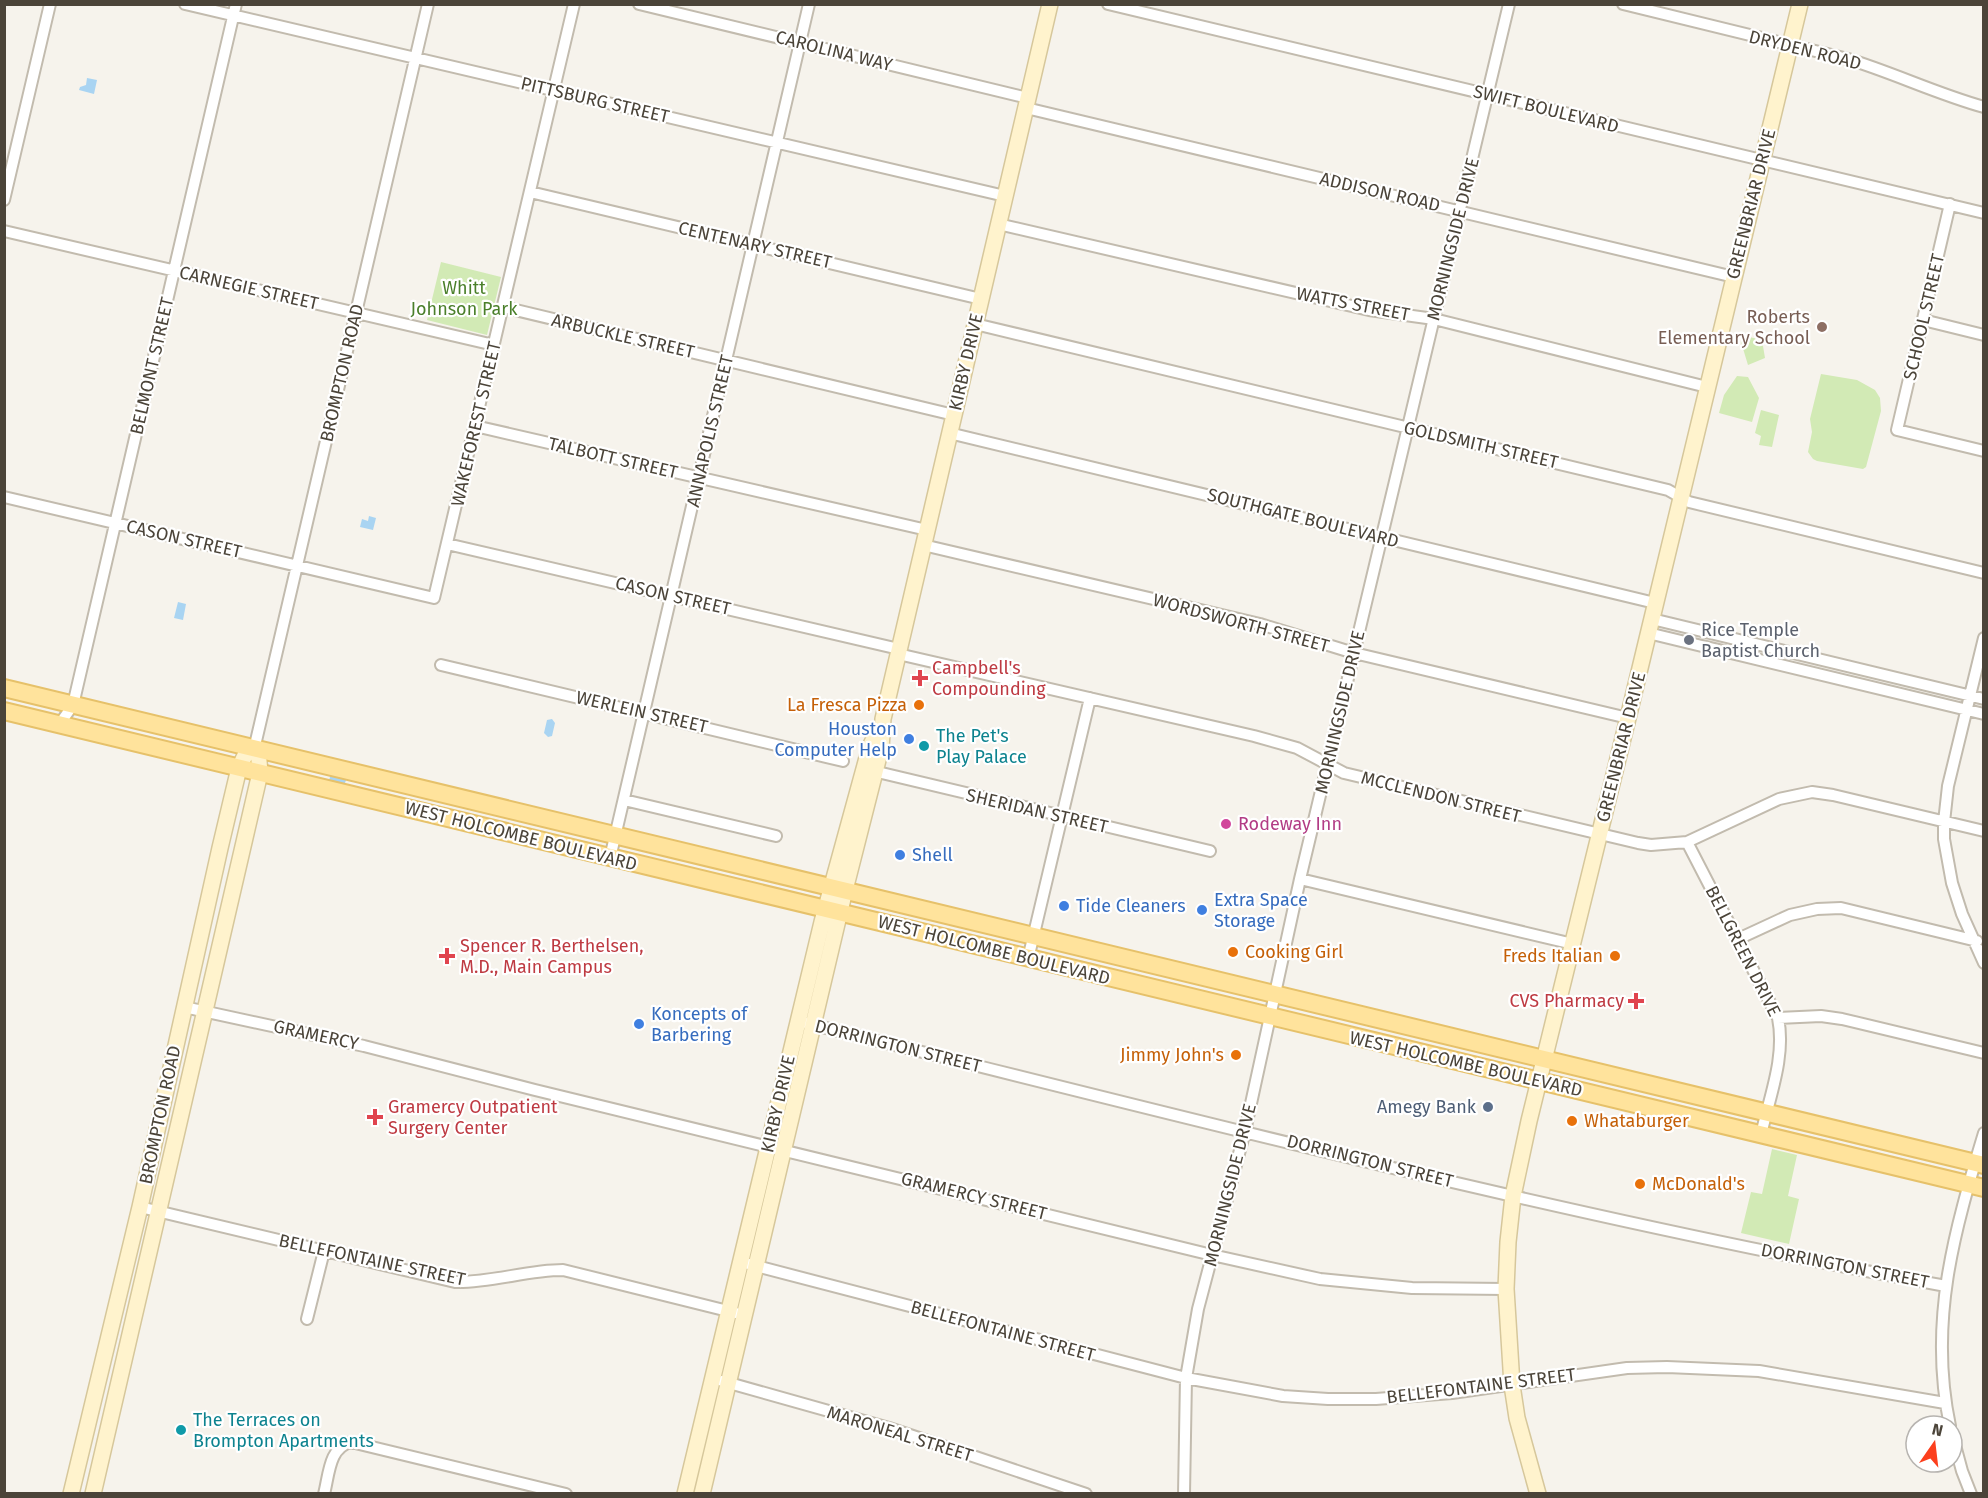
<svg xmlns="http://www.w3.org/2000/svg" width="1988" height="1498" viewBox="0 0 1988 1498" font-family="'Fira Sans',sans-serif">
  <style>
    .green { fill: #d2eab5 }
    .water { fill: #a9d4f2 }
    .lines { fill: none; stroke-linecap: round; stroke-linejoin: round }
    .river { stroke: #a9d4f2; stroke-width: 16 }
    .street-casing { stroke: #c2bbae; stroke-width: 14 }
    .secondary-casing { stroke: #d6c79b; stroke-width: 18 }
    .primary-casing { stroke: #e6c16a; stroke-width: 20 }
    .street { stroke: #fff; stroke-width: 10 }
    .secondary { stroke: #fff3cd; stroke-width: 15 }
    .primary { stroke: #ffe39c; stroke-width: 16 }
    .education-dot { fill: #8d6e63; stroke: #fff; stroke-width: 2 }
    .worship-dot { fill: #6b7280; stroke: #fff; stroke-width: 2 }
    .health-dot { fill: #e0444e; stroke: #fff; stroke-width: 2 }
    .food-dot { fill: #e8710a; stroke: #fff; stroke-width: 2 }
    .shop-dot { fill: #3f7fe0; stroke: #fff; stroke-width: 2 }
    .culture-dot { fill: #0f9aa8; stroke: #fff; stroke-width: 2 }
    .hotel-dot { fill: #d1479c; stroke: #fff; stroke-width: 2 }
    .service-dot { fill: #5c6f8a; stroke: #fff; stroke-width: 2 }
    .labels { text-anchor: middle; stroke-width: 4.5; stroke-linejoin: round; paint-order: stroke }
    .street-label { font-size: 18px; fill: #4b4439; stroke: #fff }
    .park-label { font-size: 18px; fill: #4a7f2a; stroke: #fff }
    .education-label { font-size: 18px; fill: #785e54; stroke: #fff; text-anchor: end }
    .worship-label { font-size: 18px; fill: #5b616d; stroke: #fff; text-anchor: start }
    .health-label { font-size: 18px; fill: #be3a42; stroke: #fff; text-anchor: start }
    .food-label { font-size: 18px; fill: #c56008; stroke: #fff; text-anchor: end }
    .shop-label { font-size: 18px; fill: #366cbe; stroke: #fff; text-anchor: start }
    .culture-label { font-size: 18px; fill: #0d838f; stroke: #fff; text-anchor: start }
    .hotel-label { font-size: 18px; fill: #b23c85; stroke: #fff; text-anchor: start }
    .service-label { font-size: 18px; fill: #4e5e75; stroke: #fff; text-anchor: end }
  </style>
  <rect width="100%" height="100%" fill="#f6f3ec"/>
  <path class="green" d="M441 262 501 277 487 335 427 320Z
    M1745 336 1762 340 1765 358 1748 365 1741 342Z
    M1821 374 1857 380 1875 390 1880 398 1881 411 1866 467 1863 469 1817 461 1813 459 1808 452 1812 432 1810 419Z
    M1737 376 1748 377 1759 398 1752 422 1719 413 1724 395Z
    M1761 410 1779 415 1772 447 1759 445 1761 436 1755 433Z
    M1772 1149 1797 1155 1788 1196 1799 1199 1789 1244 1741 1233 1751 1192 1762 1194Z"/>
  <path class="water" d="M87 78 97 80 94 94 79 90 80 87 86 85Z
    M369 516 376 518 373 530 360 527 362 519 368 521Z
    M178 602 186 604 183 620 174 618Z
    M552 719 555 723 552 736 548 737 544 733 547 720Z"/>
  <g class="lines">
    <path class="river" d="M337 781 338 779"/>
    <g class="street-casing">
      <path id="street" d="M185 4 1005 196
        M639 4 1028 98
        M1108 4 1984 213
        M1623 4 1848 59C1894 73 1937 94 1984 107
        M1026 108 1734 277
        M530 192 981 299
        M4 200 50 4
        M1950 204 1897 430 1984 451
        M998 224 1369 310 1434 319 1707 387
        M4 231 494 345
        M503 307 954 415
        M1923 320 1984 335
        M975 324 1668 490 1689 502 1984 573
        M475 426 927 530
        M949 433 1655 603
        M4 497 434 598 574 4
        M447 544 899 649
        M923 545 1260 624 1354 653 1628 718
        M1652 619 1984 699
        M1648 633 1984 714
        M1984 638 1948 786 1944 822V839L1952 883 1962 914 1984 963
        M898 654 1254 736 1297 748 1344 773 1638 843 1651 845 1687 842 1779 799 1812 792 1833 795 1984 831
        M441 665 843 761
        M59 725 73 705 236 4
        M258 749 256 741 428 4
        M869 770 1210 851
        M624 800 776 836
        M1687 842 1778 1018C1786 1057 1769 1098 1761 1135
        M610 858 809 4
        M1300 879 1573 944
        M1738 939 1790 915 1817 909 1841 908 1977 941
        M1028 959 1090 698
        M184 1007 364 1046 535 1090 1212 1255 1320 1279 1412 1288 1506 1289
        M1778 1018 1821 1016 1842 1019 1984 1053
        M806 1023C1184 1117 1562 1216 1946 1286
        M140 1207 455 1282C492 1283 526 1270 563 1270L744 1315
        M741 1262 1186 1378 1283 1396 1328 1399H1376L1452 1393 1627 1368 1667 1367 1759 1371 1945 1403
        M307 1319 324 1251
        M722 1381 889 1428 1086 1494
        M1950 1426C1928 1322 1954 1232 1984 1133
        M1952 1434 1962 1471 1971 1494
        M324 1494C329 1475 329 1447 351 1442L566 1494
        M1184 1494 1186 1378 1198 1309 1245 1131 1300 879 1509 4"/>
    </g>
    <g class="secondary-casing">
      <path id="secondary" d="M71 1494 140 1207 220 848 239 768 249 747
        M93 1494 260 773 258 749
        M685 1494 822 922 870 747 877 732
        M702 1494 845 890 875 772 881 748 883 719 1050 4
        M1538 1494 1517 1418 1512 1385 1506 1289 1508 1242 1513 1196 1529 1121 1628 718 1800 4"/>
    </g>
    <g class="primary-casing">
      <path id="primary" d="M4 688 1984 1165
        M4 711 1984 1188"/>
    </g>
    <use href="#street" class="street"/>
    <use href="#secondary" class="secondary"/>
    <use href="#primary" class="primary"/>
  </g>
  <circle class="education-dot" cx="1822" cy="327" r="6"/>
  <circle class="worship-dot" cx="1689" cy="640" r="6"/>
  <g class="health-dot">
    <path d="M917 669h6v6h6v6h-6v6h-6v-6h-6v-6h6z"/>
    <path d="M444 947h6v6h6v6h-6v6h-6v-6h-6v-6h6z"/>
    <path d="M1633 992h6v6h6v6h-6v6h-6v-6h-6v-6h6z"/>
    <path d="M372 1108h6v6h6v6h-6v6h-6v-6h-6v-6h6z"/>
  </g>
  <g class="food-dot">
    <circle cx="919" cy="705" r="6"/>
    <circle cx="1233" cy="952" r="6"/>
    <circle cx="1615" cy="956" r="6"/>
    <circle cx="1236" cy="1055" r="6"/>
    <circle cx="1572" cy="1121" r="6"/>
    <circle cx="1640" cy="1184" r="6"/>
  </g>
  <g class="shop-dot">
    <circle cx="909" cy="739" r="6"/>
    <circle cx="900" cy="855" r="6"/>
    <circle cx="1064" cy="906" r="6"/>
    <circle cx="1202" cy="910" r="6"/>
    <circle cx="639" cy="1024" r="6"/>
  </g>
  <g class="culture-dot">
    <circle cx="924" cy="746" r="6"/>
    <circle cx="181" cy="1430" r="6"/>
  </g>
  <circle class="hotel-dot" cx="1226" cy="824" r="6"/>
  <circle class="service-dot" cx="1488" cy="1107" r="6"/>
  <g class="labels">
    <g class="street-label">
      <text transform="translate(1805 50) rotate(14)" y="6">DRYDEN ROAD</text>
      <text transform="translate(834 51) rotate(14)" y="6">CAROLINA WAY</text>
      <text transform="translate(595 100) rotate(13)" y="6">PITTSBURG STREET</text>
      <text transform="translate(1546 109) rotate(14)" y="6">SWIFT BOULEVARD</text>
      <text transform="translate(1380 192) rotate(13)" y="6">ADDISON ROAD</text>
      <text transform="translate(1751 204) rotate(-76)" y="6">GREENBRIAR DRIVE</text>
      <text transform="translate(1453 239) rotate(-76)" y="6">MORNINGSIDE DRIVE</text>
      <text transform="translate(755 245) rotate(13)" y="6">CENTENARY STREET</text>
      <text transform="translate(249 288) rotate(13)" y="6">CARNEGIE STREET</text>
      <text transform="translate(1353 304) rotate(11)" y="6">WATTS STREET</text>
      <text transform="translate(1924 317) rotate(-77)" y="6">SCHOOL STREET</text>
      <text transform="translate(623 336) rotate(13)" y="6">ARBUCKLE STREET</text>
      <text transform="translate(966 362) rotate(-77)" y="6">KIRBY DRIVE</text>
      <text transform="translate(152 366) rotate(-77)" y="6">BELMONT STREET</text>
      <text transform="translate(342 373) rotate(-77)" y="6">BROMPTON ROAD</text>
      <text transform="translate(476 424) rotate(-77)" y="6">WAKEFOREST STREET</text>
      <text transform="translate(710 431) rotate(-77)" y="6">ANNAPOLIS STREET</text>
      <text transform="translate(1481 445) rotate(13)" y="6">GOLDSMITH STREET</text>
      <text transform="translate(613 458) rotate(13)" y="6">TALBOTT STREET</text>
      <text transform="translate(1303 518) rotate(14)" y="6">SOUTHGATE BOULEVARD</text>
      <text transform="translate(184 539) rotate(13)" y="6">CASON STREET</text>
      <text transform="translate(673 596) rotate(13)" y="6">CASON STREET</text>
      <text transform="translate(1241 623) rotate(15)" y="6">WORDSWORTH STREET</text>
      <text transform="translate(642 712) rotate(13)" y="6">WERLEIN STREET</text>
      <text transform="translate(1340 712) rotate(-77)" y="6">MORNINGSIDE DRIVE</text>
      <text transform="translate(1621 747) rotate(-76)" y="6">GREENBRIAR DRIVE</text>
      <text transform="translate(1441 797) rotate(14)" y="6">MCCLENDON STREET</text>
      <text transform="translate(1037 811) rotate(13)" y="6">SHERIDAN STREET</text>
      <text transform="translate(521 836) rotate(14)" y="6">WEST HOLCOMBE BOULEVARD</text>
      <text transform="translate(994 950) rotate(14)" y="6">WEST HOLCOMBE BOULEVARD</text>
      <text transform="translate(1743 951) rotate(63)" y="6">BELLGREEN DRIVE</text>
      <text transform="translate(316 1035) rotate(12)" y="6">GRAMERCY</text>
      <text transform="translate(898 1046) rotate(14)" y="6">DORRINGTON STREET</text>
      <text transform="translate(1466 1064) rotate(13)" y="6">WEST HOLCOMBE BOULEVARD</text>
      <text transform="translate(778 1104) rotate(-77)" y="6">KIRBY DRIVE</text>
      <text transform="translate(160 1115) rotate(-78)" y="6">BROMPTON ROAD</text>
      <text transform="translate(1370 1161) rotate(14)" y="6">DORRINGTON STREET</text>
      <text transform="translate(1230 1185) rotate(-76)" y="6">MORNINGSIDE DRIVE</text>
      <text transform="translate(974 1196) rotate(14)" y="6">GRAMERCY STREET</text>
      <text transform="translate(372 1260) rotate(12)" y="6">BELLEFONTAINE STREET</text>
      <text transform="translate(1845 1266) rotate(11)" y="6">DORRINGTON STREET</text>
      <text transform="translate(1003 1331) rotate(15)" y="6">BELLEFONTAINE STREET</text>
      <text transform="translate(1481 1386) rotate(-7)" y="6">BELLEFONTAINE STREET</text>
      <text transform="translate(900 1434) rotate(17)" y="6">MARONEAL STREET</text>
    </g>
    <g class="park-label">
      <text x="464" y="294">Whitt<tspan x="464" dy="21">Johnson Park</tspan></text>
    </g>
    <g class="education-label">
      <text x="1810" y="323">Roberts<tspan x="1810" dy="21">Elementary School</tspan></text>
    </g>
    <g class="worship-label">
      <text x="1701" y="636">Rice Temple<tspan x="1701" dy="21">Baptist Church</tspan></text>
    </g>
    <g class="health-label">
      <text x="932" y="674">Campbell's<tspan x="932" dy="21">Compounding</tspan></text>
      <text x="460" y="952">Spencer R. Berthelsen,<tspan x="460" dy="21">M.D., Main Campus</tspan></text>
      <text x="1624" y="1007" text-anchor="end">CVS Pharmacy</text>
      <text x="388" y="1113">Gramercy Outpatient<tspan x="388" dy="21">Surgery Center</tspan></text>
    </g>
    <g class="food-label">
      <text x="907" y="711">La Fresca Pizza</text>
      <text x="1245" y="958" text-anchor="start">Cooking Girl</text>
      <text x="1603" y="962">Freds Italian</text>
      <text x="1224" y="1061">Jimmy John's</text>
      <text x="1584" y="1127" text-anchor="start">Whataburger</text>
      <text x="1652" y="1190" text-anchor="start">McDonald's</text>
    </g>
    <g class="shop-label">
      <text x="897" y="735" text-anchor="end">Houston<tspan x="897" dy="21">Computer Help</tspan></text>
      <text x="912" y="861">Shell</text>
      <text x="1214" y="906">Extra Space<tspan x="1214" dy="21">Storage</tspan></text>
      <text x="1076" y="912">Tide Cleaners</text>
      <text x="651" y="1020">Koncepts of<tspan x="651" dy="21">Barbering</tspan></text>
    </g>
    <g class="culture-label">
      <text x="936" y="742">The Pet's<tspan x="936" dy="21">Play Palace</tspan></text>
      <text x="193" y="1426">The Terraces on<tspan x="193" dy="21">Brompton Apartments</tspan></text>
    </g>
    <g class="hotel-label">
      <text x="1238" y="830">Rodeway Inn</text>
    </g>
    <g class="service-label">
      <text x="1476" y="1113">Amegy Bank</text>
    </g>
  </g>
  <rect width="1988" height="1498" fill="none" stroke="#4b4439" stroke-width="12"/>
  <g transform="translate(1934 1444) rotate(14)"><circle r="28" fill="#ffffff" stroke="#b7b4b0" stroke-width="1.5"/>
  <path d="M0-4.5L10 22L0 15L-10 22Z" fill="#fc3f1d"/>
  <text y="-9" font-size="16" font-weight="bold" text-anchor="middle" fill="#4b4439">N</text>
  </g>
</svg>
